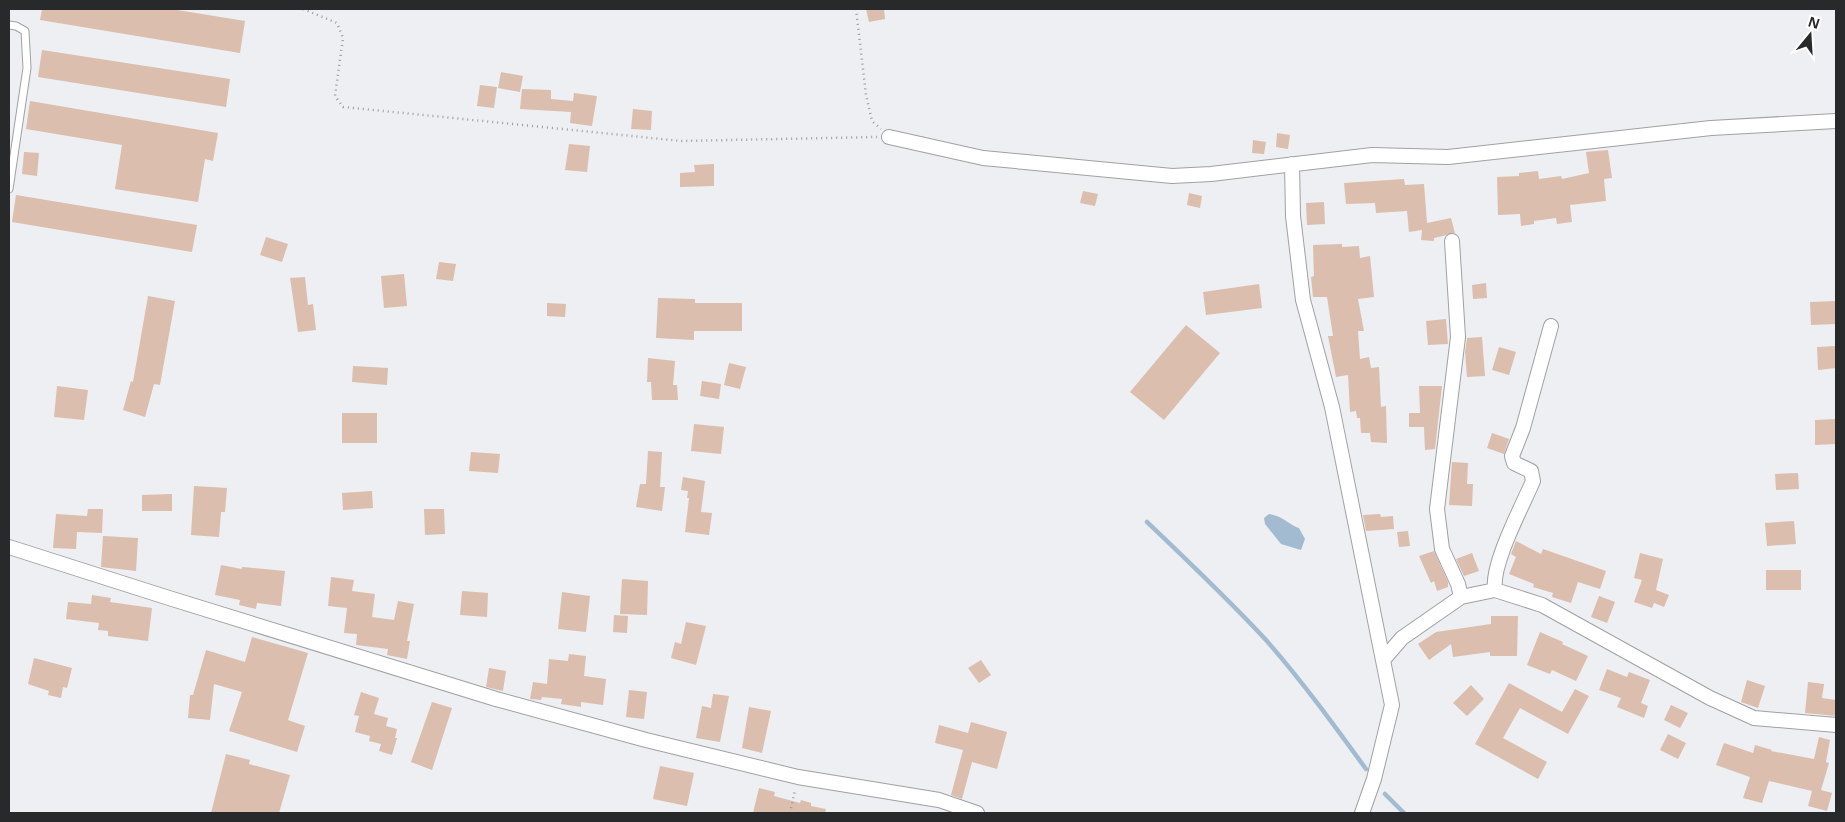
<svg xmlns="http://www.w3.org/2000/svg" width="1845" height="822" viewBox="0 0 1845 822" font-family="'Noto Sans',sans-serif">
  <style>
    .water { fill: #a2bbd1 }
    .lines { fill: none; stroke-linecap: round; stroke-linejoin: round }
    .stream { stroke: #a2bbd1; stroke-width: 4.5 }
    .building { fill: #dbbead }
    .lane-casing { stroke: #9fa1a4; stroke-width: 9 }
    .street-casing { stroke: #9fa1a4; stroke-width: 16 }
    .path { stroke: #9a9b9d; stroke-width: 2.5; stroke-dasharray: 1 4; stroke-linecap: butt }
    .lane { stroke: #fff; stroke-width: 7 }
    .street { stroke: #fff; stroke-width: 14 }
  </style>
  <rect width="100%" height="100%" fill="#edeff2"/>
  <path class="water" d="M1269 514C1285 517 1286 523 1299 528L1305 539 1301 550 1281 544 1265 524 1264 518Z"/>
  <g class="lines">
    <path class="stream" d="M1147 522C1188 561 1228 599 1266 640 1302 681 1334 725 1366 769
      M1385 794 1404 813"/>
  </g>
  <path class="building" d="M42 9H171L245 21 240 53 40 20Z
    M866 9H884L885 19 869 22Z
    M42 50 230 79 226 107 38 77Z
    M501 72 523 76 520 92 498 88Z
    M480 85 497 87 494 108 477 106Z
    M522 89 551 90V99L573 101 574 93 597 96 592 126 570 123 571 112 520 109Z
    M30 101 218 133 213 161 205 159 198 202 115 189 122 145 26 129Z
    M633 109 652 111 651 130 631 129Z
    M1277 133 1290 135 1288 149 1276 147Z
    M1253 140 1266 142 1264 154 1252 153Z
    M569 144 590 146 587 172 565 170Z
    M1608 150 1612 178 1604 179 1606 201 1570 205 1572 222 1557 224 1556 218 1534 221V224L1521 226 1520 214 1498 215 1497 177 1519 176V173L1538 171 1539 179 1561 176 1562 179 1589 173 1586 152Z
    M24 152 39 153 37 176 22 174Z
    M714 164V186L680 187V173L695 172 694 165Z
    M1404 179 1405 185 1424 184 1427 223 1451 218 1455 233 1434 238V241L1421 240 1422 230 1409 232 1407 211 1376 213 1375 203 1346 204 1344 183Z
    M1083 191 1098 194 1095 206 1080 203Z
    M1189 193 1202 196 1200 208 1187 205Z
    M16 195 197 225 192 252 12 222Z
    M1324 202 1325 224 1307 225 1306 203Z
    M266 237 288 244 282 262 260 255Z
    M1342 244V247L1359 246 1360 258 1370 256 1374 297 1358 299 1364 331H1358L1360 359 1369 357 1371 368 1379 367 1381 407 1386 406 1387 443 1371 442 1370 433H1361L1360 418H1357L1356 411 1350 412 1348 375 1336 377 1328 336H1333L1327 297H1313L1311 277 1314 276 1313 245Z
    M439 262 456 264 453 281 436 279Z
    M404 274 407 306 384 308 381 276Z
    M305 277 308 305 313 304 316 330 298 332 290 278Z
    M1486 283 1487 298 1473 299 1472 285Z
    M1259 284 1262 308 1206 315 1203 292Z
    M148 296 175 301 160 385 154 384 145 417 123 410 131 381 133 382Z
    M658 298 695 299V303H742V331H694V340L656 338Z
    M1836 301V324L1811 325 1810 302Z
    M547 303 566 304 565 317 547 316Z
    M1446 319 1448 344 1428 345 1426 321Z
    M1186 325 1220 353 1164 420 1130 392Z
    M1482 337 1485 376 1467 377 1465 352 1467 338Z
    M1836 346V368L1818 370 1817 347Z
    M1499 347 1516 352 1509 375 1492 370Z
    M648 358 675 361 673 385H677L678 400H652L651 382H647Z
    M729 363 746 367 740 389 724 385Z
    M353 366 388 368 387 385 352 382Z
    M702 381 721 384 719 399 700 396Z
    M57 386 88 390 84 420 54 417Z
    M1419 386H1442L1435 449 1425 450 1424 427H1409V413H1420Z
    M342 413H377V443H342Z
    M1836 419V444L1815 445V420Z
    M694 424 724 427 721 454 691 451Z
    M1492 433 1509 439 1504 454 1487 448Z
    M648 451 662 452 660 487H665L662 511 636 507 640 484H646Z
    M471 452 500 454 498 473 469 471Z
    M1452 462 1468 463 1467 484H1473L1472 506 1449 505Z
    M1798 473 1799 489 1776 490 1775 474Z
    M683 477 705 481 701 512 712 513 709 535 685 532 689 498H687L688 491 681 490Z
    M194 486 227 488 225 512H221L219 537 191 535Z
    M372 491 373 508 343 510 342 493Z
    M172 494V511H142V495Z
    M88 509H103L102 533 77 532 76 549 53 548 56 514 87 516Z
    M424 509H444L445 534 425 535Z
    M1380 514 1381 517 1393 516 1394 529 1366 531 1363 515Z
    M1794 521 1796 544 1767 546 1765 523Z
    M1408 531 1410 546 1399 547 1397 532Z
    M103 536 138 538 136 571 101 567Z
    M1516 541 1541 554 1543 549 1606 571 1600 589 1578 582 1571 603 1552 597 1553 593 1533 587 1534 584 1509 574 1516 557 1511 554Z
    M1434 551 1448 582V587L1437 591 1434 581 1431 583 1419 556Z
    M1472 553 1479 571 1464 576 1456 559Z
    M1640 553 1663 559 1656 590 1669 595 1664 607 1654 603 1652 608 1634 602 1642 580 1634 578Z
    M221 565 242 569V567L285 571 281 606 257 603 256 609 239 605 240 600 215 595Z
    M1766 570H1801V590H1766Z
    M331 577 354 580 352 591 375 594 372 617 394 620 398 601 414 604 407 641H410L407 659 387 655 388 649 356 645 357 634 344 633 347 608 328 606Z
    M622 579 648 581 647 615 620 614Z
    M462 591 488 593 487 617 460 615Z
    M562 592 590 596 586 632 558 629Z
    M92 595 111 598 110 602 152 608 148 641 108 636V631L98 630 99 623 66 619 68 602 91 604Z
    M1599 596 1615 602 1607 623 1591 617Z
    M614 615 628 616 627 633 613 632Z
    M1491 616H1518L1517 656H1490V652L1453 657 1451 644 1429 660 1418 644 1436 632 1491 624Z
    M686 622 706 626 696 665 671 658 675 642 681 644Z
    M1540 632 1563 642 1562 644 1588 656 1576 681 1552 670 1550 674 1527 665Z
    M252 637 308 653 288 720 305 726 297 752 229 731 242 692 214 684 210 720 188 718 190 695H193L206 650 245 662Z
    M569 654 586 656 584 676 606 679 603 705 581 702V707L561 704 562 699 542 697 541 700 530 699 533 682 547 684 549 659 568 661Z
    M34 658 72 668 67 688 63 687 61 698 48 695 49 691 28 684Z
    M981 660 991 675 979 683 968 668Z
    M489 668 506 671 503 691 486 687Z
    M1607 669 1627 677 1629 672 1650 680 1641 703 1648 706 1644 718 1617 707 1621 698 1599 690Z
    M1747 680 1765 686 1758 708 1741 702Z
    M1808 682 1824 684 1822 698 1836 700V716L1805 713Z
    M1509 683 1562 712 1575 689 1589 696 1568 734 1520 708 1503 738 1547 762 1538 779 1475 744Z
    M1471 685 1484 699 1467 716 1453 703Z
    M629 690 647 692 644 719 626 717Z
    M361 692 379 698 374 714 388 718 386 726 397 729 395 738H397L392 755 379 751 381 744 369 741 370 736 355 732 359 716 354 715Z
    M713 694 729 696 720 742 696 738 702 706 711 708Z
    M432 702 452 708 432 770 411 762Z
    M1671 705 1688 713 1680 728 1664 720Z
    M749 707 771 711 762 753 742 748Z
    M971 722 1007 732 997 769 972 762 962 799 951 795 963 750 935 743 939 725 968 733Z
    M1668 734 1686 743 1678 759 1660 750Z
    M1819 737 1830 740 1826 762 1829 763 1821 790 1832 793 1827 811 1808 806 1812 791 1769 781 1762 803 1743 798 1750 777 1716 765 1724 743 1753 753 1755 745 1772 750 1771 751 1814 759Z
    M226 754 250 760 249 764 290 775 279 813H211Z
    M660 766 694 773 687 806 653 799Z
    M759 788 775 792 774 796 800 803 801 800 811 803V806L826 809 825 813H753Z"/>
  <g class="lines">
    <g class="lane-casing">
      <path id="lane" d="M9 25 16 26 25 31 27 68 9 189"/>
    </g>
    <g class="street-casing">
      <path id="street" d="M889 137 983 158 1172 176 1211 174 1372 155 1448 157 1711 128 1836 121
        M1292 164 1293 216 1303 300 1332 407 1392 705 1374 779 1362 813
        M1452 241 1458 337 1437 509 1442 549 1458 584 1461 597
        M9 547 169 598 496 699 646 740 798 777 939 800 977 813
        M1495 590C1491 564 1522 507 1533 481L1531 471 1514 463 1512 456 1523 428 1551 326
        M1383 660 1402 638 1461 597 1495 590 1542 605 1710 698 1754 718 1836 725"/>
    </g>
    <path class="path" d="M303 9 337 23 343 38 335 96 343 107 681 141 877 137
      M856 9 866 95 872 121 881 129
      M790 813 795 790"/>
    <use href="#lane" class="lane"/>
    <use href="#street" class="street"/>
  </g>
  <rect width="1845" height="822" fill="none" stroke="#28292a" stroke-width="20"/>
  <g transform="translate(1810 35) rotate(18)" stroke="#ffffff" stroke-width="4" paint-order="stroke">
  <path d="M0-4L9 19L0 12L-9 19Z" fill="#28292a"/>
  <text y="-8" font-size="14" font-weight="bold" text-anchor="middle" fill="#28292a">N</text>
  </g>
</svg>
